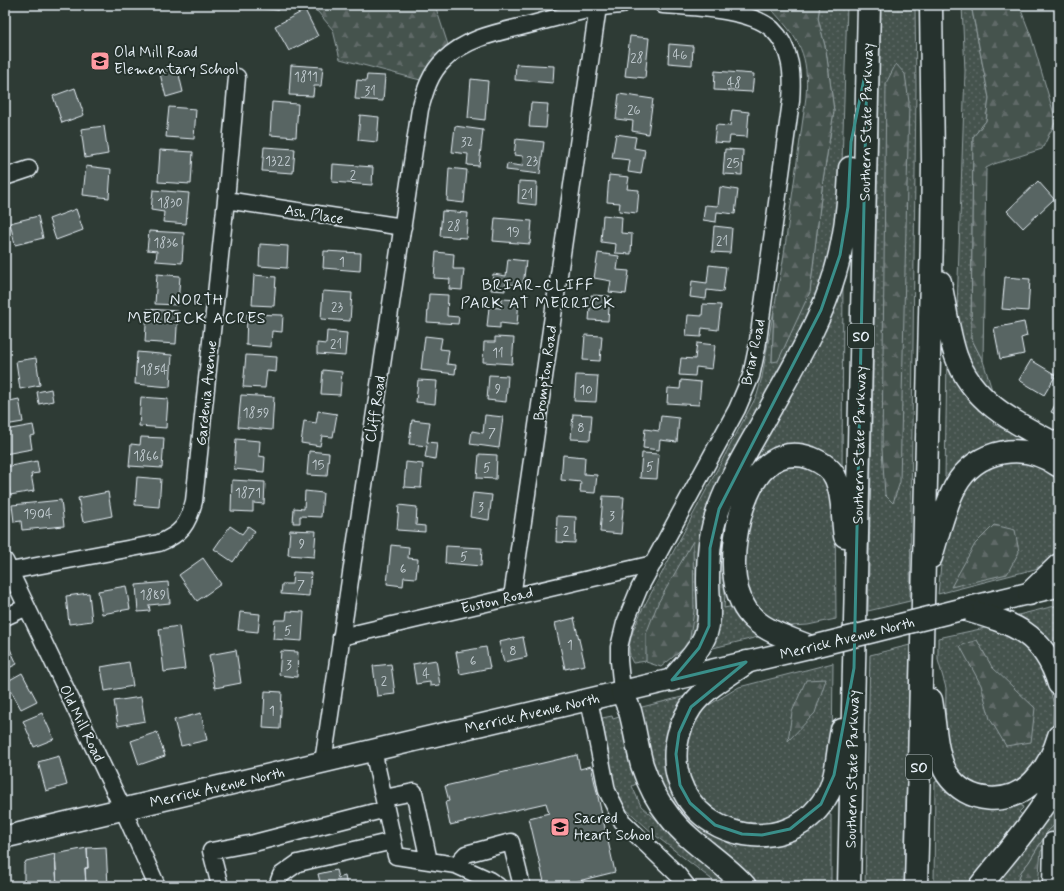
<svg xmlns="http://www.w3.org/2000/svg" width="1064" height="891" viewBox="0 0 1064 891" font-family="Mynerve,sans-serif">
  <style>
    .grass { fill: url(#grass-dots); stroke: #96a2a3 }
    .forest { fill: url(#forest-firs); stroke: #96a2a3 }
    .building { fill: #596563; stroke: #e8f1f8 }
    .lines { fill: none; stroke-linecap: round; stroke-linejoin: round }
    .minor-casing { stroke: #e8f1f8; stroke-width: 19 }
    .major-casing { stroke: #e8f1f8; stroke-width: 24 }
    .highway-casing { stroke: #e8f1f8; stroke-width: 25 }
    .minor { stroke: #26332d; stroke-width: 16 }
    .major { stroke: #26332d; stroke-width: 21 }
    .highway { stroke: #26332d; stroke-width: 22 }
    .major-bridge-casing { stroke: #e8f1f8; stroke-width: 24; stroke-linecap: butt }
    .major-bridge { stroke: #26332d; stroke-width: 21 }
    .marked { fill: none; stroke: #3a8f8a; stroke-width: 3; stroke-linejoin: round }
    .labels { text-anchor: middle; stroke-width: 4; stroke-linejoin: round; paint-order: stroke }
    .number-label { font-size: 13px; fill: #c4ced3 }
    .shield { fill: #26332d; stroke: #aeb8bb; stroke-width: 1 }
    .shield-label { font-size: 14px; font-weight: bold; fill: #e8f1f8 }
    .poi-label { font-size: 15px; fill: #e8f1f8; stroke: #26332d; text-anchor: start }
    .street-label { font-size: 15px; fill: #e8f1f8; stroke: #26332d }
    .neighbourhood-label { font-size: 16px; letter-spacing: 1px; fill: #e8f1f8; stroke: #26332d }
  </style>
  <defs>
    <pattern id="grass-dots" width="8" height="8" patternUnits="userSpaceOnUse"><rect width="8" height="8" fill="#45524e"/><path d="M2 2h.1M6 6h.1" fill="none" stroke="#606b68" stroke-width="1.8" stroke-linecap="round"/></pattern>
    <pattern id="forest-firs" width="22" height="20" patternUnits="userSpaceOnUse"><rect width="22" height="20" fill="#45524e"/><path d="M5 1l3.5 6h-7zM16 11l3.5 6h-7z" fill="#606b68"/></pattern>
  </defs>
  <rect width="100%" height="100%" fill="#2e3b35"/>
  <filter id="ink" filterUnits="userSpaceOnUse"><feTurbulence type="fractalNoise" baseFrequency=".025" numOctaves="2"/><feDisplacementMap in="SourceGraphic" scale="8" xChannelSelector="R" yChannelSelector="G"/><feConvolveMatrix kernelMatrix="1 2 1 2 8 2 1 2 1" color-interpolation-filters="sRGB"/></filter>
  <g filter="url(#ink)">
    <path class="grass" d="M820 5H847L841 195 832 251 814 307 714 498 697 642 683 651 667 658 633 663C623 648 635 627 641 612L757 395 762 377 774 309 772 362 810 292 823 180 834 111 826 50 818 18Z
      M881 5H915L916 88 910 601 868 611Z
      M962 5H971L989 98 986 121 973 137 971 338 983 361 996 403 969 372 956 339 965 71Z
      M843 277 842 474 763 460 753 455Z
      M947 359 996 418 993 424 1038 445 951 481 945 477Z
      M1008 457 1034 460 1059 476V556L1035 569 938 594 943 545 957 499 979 468Z
      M783 467 810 468 829 482 835 502 836 619 808 625 791 626 765 621 744 588 742 554 750 512 767 480Z
      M721 530 729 536 724 608 734 606 760 633 758 637 709 649Z
      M1059 605V666L1019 622 1018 615Z
      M985 628 998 632 1001 629 1021 642 1044 671 1054 704 1052 737 1036 768 1007 791 978 790 953 771 945 740 946 688 938 660V638Z
      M910 645 904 886H865L870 655Z
      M833 663 832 758 822 788 804 809 773 825 738 827 700 803 683 767 685 731 704 708 739 687Z
      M694 694 676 720 669 722 666 762 676 799 701 827 737 848 739 841 825 814 831 815V886H754L677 817 656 783 639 712 642 707Z
      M612 716 613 719 619 717 624 725 640 782 632 786 641 806 732 886H720L656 836 626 809 613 784 602 718Z
      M943 780 971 805 994 810 1021 803 1023 808 1019 812 1026 818 971 886H934L935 782Z
      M1059 800V821L1048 831 1029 862 1021 872 1017 886H990Z"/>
    <path class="forest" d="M305 5H435L451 54 428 82 340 59 333 30 318 12Z
      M774 5H820L818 18 826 50 834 111 823 180 810 292 778 361 772 362 774 309 783 261 806 97C809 54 800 40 771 9Z
      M971 5H1019L1031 36 1056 121 1042 149 994 164 986 168 983 361 971 338 973 137 986 121 989 98Z
      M896 64 905 74 909 102 900 482 893 503 885 495 882 449 886 83Z
      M994 525 1015 530 1019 552 1007 574 951 587 975 544Z
      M693 541 694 611 689 644 661 667 646 662V634L658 603Z
      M977 640 992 667 1035 708 1031 742 1006 746 990 719 981 685 960 646Z
      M826 679 815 713 788 741 792 712 806 680Z
      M1059 821V837L1041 851 1038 886H1017L1021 872 1029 862 1048 831Z"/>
    <path class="building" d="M246 5H278V10L246 7Z
      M305 10 318 36 289 51 275 26Z
      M1059 22V37L1055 35Z
      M630 36 649 38 645 78 625 76Z
      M669 44 693 46 692 65 668 63Z
      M516 64 554 66 553 83 515 80Z
      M291 65 323 67 321 86H314L313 96 289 95Z
      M177 66 183 92 166 97 159 70Z
      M715 71 754 74 752 92 714 90Z
      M367 75 385 76 383 101 355 99 357 80 366 81Z
      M471 79 488 81 485 120 468 118Z
      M75 88 84 115 62 123 53 96Z
      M619 94 653 99 648 134 632 131 633 121 616 119Z
      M272 102 298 104 296 137 270 135Z
      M531 103 548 104 546 128 529 127Z
      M169 107 196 109 194 139 166 137Z
      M732 110 749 112 747 137 730 136 729 143 714 142 716 125 730 126Z
      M360 115 379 117 377 142 358 140Z
      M104 126 108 154 85 158 81 129Z
      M455 126 483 130 479 166 467 165 468 154 452 152Z
      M616 134 636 137 634 148 645 150 641 174 628 172 630 160 612 158Z
      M516 139 544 142 540 174 506 170 507 164 522 166 523 156 514 155Z
      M264 147 295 149 293 173 262 171Z
      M725 149 743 150 742 175 723 174Z
      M160 150 193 152 191 184 158 182Z
      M333 164 373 167 372 185 332 182Z
      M86 166 111 169 109 198 83 195Z
      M449 168 467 170 464 203 447 201Z
      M609 175 629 177 627 189 639 190 637 213 619 211 620 203 607 202Z
      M519 181 537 182 536 205 518 203Z
      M1038 181 1054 199 1023 228 1007 211Z
      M720 187 738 190 735 214 717 212 716 222 703 220 705 205 718 206Z
      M153 190 189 193 186 224 163 222 164 212 151 210Z
      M76 209 83 230 56 240 49 219Z
      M442 211 468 213 466 238 440 236Z
      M603 215 622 217 621 233 632 234 631 254 615 253 616 244 601 242Z
      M38 216 43 238 15 245 10 223Z
      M495 218 532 221 530 244 493 241Z
      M714 226 732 228 730 253 712 252Z
      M149 231 184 233 182 263 156 261 157 251 147 250Z
      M260 244 288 246 287 268 259 266Z
      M324 251 361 253 360 271 323 268Z
      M436 252 454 254 453 269H464L462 290 449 289 450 279 434 278Z
      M598 253 619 256 617 270 629 271 626 294 609 292 611 281 594 278Z
      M508 259 526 261 523 286 505 284V291L491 290 493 274 506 276Z
      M709 265 726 267 723 292 707 290 706 299 690 297 692 281 707 283Z
      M157 274 180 276 178 305 155 304Z
      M254 275 276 277 274 306 252 305Z
      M1005 277 1030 279 1028 311 1002 309Z
      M323 291 352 293 350 321 321 319Z
      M429 294 448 295 447 316 459 317 458 324 427 322Z
      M591 295 610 296 608 321 589 320Z
      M502 299 519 300 517 325 500 323V328L487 327 489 307 501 308Z
      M703 304 721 305 718 330 702 328 701 337 686 336 688 315 702 316Z
      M147 309 178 311 176 344 145 342Z
      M247 314 283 315 282 332 272 331 271 347 246 345Z
      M1024 322 1027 336 1021 338 1024 354 1000 359 994 328Z
      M327 331 347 333 345 356 317 354V343L326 344Z
      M585 335 602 336 600 361 583 360Z
      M425 336 442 338 440 349 449 350 447 364 456 365 455 374 421 370Z
      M495 337 514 338 512 364 483 362 484 342H495Z
      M697 343 715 345 712 369 696 367 695 376 679 375 681 358 695 359Z
      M137 352 172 355 170 387 135 384Z
      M246 355 277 357 276 372 267 371 265 388 243 387Z
      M36 358 40 385 20 389 16 361Z
      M1031 360 1056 375 1044 395 1019 380Z
      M323 370 342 372 340 395 321 394Z
      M489 375 508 376 506 402 487 400Z
      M576 375 598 376 596 402 574 401Z
      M418 380 437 381 435 404 416 402Z
      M681 380 701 382 699 405 667 403 668 388 680 389Z
      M51 389 53 401 39 404 37 392Z
      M241 395 274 397 272 430 238 427Z
      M141 397 168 399 166 428 139 426Z
      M1059 398V416L1051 412Z
      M19 399 23 422 5 425V402Z
      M318 411 337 414 333 437 322 436 320 446 301 443 304 421 316 423Z
      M573 414 592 415 590 440 571 439Z
      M485 415 503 417 499 448 470 444 472 431 483 433Z
      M661 416 679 418 677 442 660 440 659 450 643 448 645 429 659 431Z
      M412 420 430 422 427 442 437 443 435 459 425 457 427 446 409 444Z
      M33 425 35 435 30 436 32 449 5 454V430Z
      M141 437 164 438 162 468 129 466 131 444 140 445Z
      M236 439 260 441 259 456 265 457 264 472 234 469Z
      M309 451 329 453 327 476 307 475Z
      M642 453 659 454 657 479 640 478Z
      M479 454 497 455 496 479 477 478Z
      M563 455 585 457 584 474 597 475 595 493 580 492 581 482 561 480Z
      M37 461 39 473 31 474 34 491 10 495 5 467Z
      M406 462 423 464 421 488 404 487Z
      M137 477 161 479 159 507 135 505Z
      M232 480 265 482 264 504 253 503V512L231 511Z
      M305 491 323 493 321 517 300 516V523H293L294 508 304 509Z
      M108 492 112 516 83 522 78 498Z
      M473 493 492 495 489 520 470 517Z
      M603 496 624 497 621 534 600 532Z
      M61 500 64 526 22 530 21 521 14 522 12 505Z
      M399 505 417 507 416 525 425 526V532L397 530Z
      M557 516 576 517 575 543 556 542Z
      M230 526 242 534 248 526 255 531 233 562 214 549Z
      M290 530 316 531 314 557 288 555Z
      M391 545 409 547 408 558 418 559 416 578 404 577 403 586 387 584Z
      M446 546 482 548 481 566 445 563Z
      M203 558 221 584 197 601 179 575Z
      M293 572 311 573 309 596 281 594 282 584H292Z
      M168 582 170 603 149 605 150 611 138 612 136 585Z
      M126 586 130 609 102 614 98 591Z
      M89 593 92 621 69 624 66 596Z
      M287 611 304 612 302 641 273 639 275 620H286Z
      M240 612 260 614 258 632 238 630Z
      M574 618 585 665 565 669 555 623Z
      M179 626 185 669 164 672 159 629Z
      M523 637 527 657 504 662 499 642Z
      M486 647 490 668 460 674 456 652Z
      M10 649 17 664 5 670V652Z
      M236 650 241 683 215 688 209 655Z
      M281 651 298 652 297 677 279 675Z
      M436 660 440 685 430 686V682L416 684 413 664Z
      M129 662 133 686 105 691 101 667Z
      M391 664 395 694 377 696 373 666Z
      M22 673 37 701 21 709 6 682Z
      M265 691 282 692 280 729 263 728Z
      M141 697 145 721 118 726 114 701Z
      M42 713 54 739 34 747 23 721Z
      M201 713 207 740 181 746 174 720Z
      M157 732 165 756 139 765 131 741Z
      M577 755 580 769 591 766 615 872 558 886H545L529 818 549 813 546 803 450 825 445 802 449 801 445 786Z
      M59 756 67 785 46 791 38 762Z
      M106 847 108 886 86 885 85 868H88L87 848Z
      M87 848 88 868H85L86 886H57L55 854Z
      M55 854 57 886H24V865L26 861Z
      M336 870 338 878 345 876 347 886H313V884L320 882 318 874Z"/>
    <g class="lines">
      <g class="minor-casing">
        <path id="minor" d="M5 177 29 169
          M226 200 403 227
          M5 561 123 809 157 886
          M10 571 159 543C181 534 188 525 194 501L226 200 237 77
          M512 597 598 7
          M5 617 27 607
          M341 637 653 564
          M622 691 619 661V647L625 623 639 589 737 409 751 376 757 348 791 101C793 76 792 48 772 29 750 9 692 7 663 5
          M589 699 607 791 622 821 678 875 687 886
          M323 762 420 109C425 91 430 73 444 60 469 35 507 31 540 22 567 15 593 7 621 5
          M384 798 414 792 429 861
          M386 809 393 841
          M456 865 466 854 511 842 522 886
          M220 886 211 851 254 843 386 809 373 750
          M277 886 281 875 298 863 393 841 396 856 456 865 489 880 498 886
          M1051 886 1052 841"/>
      </g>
      <g class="major-casing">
        <path id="major" d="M963 609 1059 586
          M5 837 811 647"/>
      </g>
      <g class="highway-casing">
        <path id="highway" d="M940 282C945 306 948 332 956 356 973 404 1018 424 1059 446
          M931 557C938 534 944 508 955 487 976 448 1025 441 1059 466
          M1029 594 1059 565
          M963 609C1011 623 1043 631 1059 684
          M811 647C794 640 767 632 754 619 743 609 737 593 735 579 729 537 749 436 811 458 821 462 832 469 836 479 844 497 842 518 845 536
          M747 662C729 675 703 689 691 707 683 719 678 733 676 747 667 832 783 869 826 797 838 778 837 751 842 730
          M672 680C682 668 695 656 702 642 713 623 708 601 708 580 708 560 709 539 715 520 726 484 746 452 764 420 790 372 820 325 835 273 845 239 849 204 850 168
          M622 691C624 698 628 705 630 711 635 729 637 747 642 765 648 783 657 801 669 816 690 844 722 860 745 886
          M931 700C935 722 935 755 947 774 967 804 1009 807 1034 781 1046 769 1054 753 1059 736
          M849 886 869 5
          M916 886 932 236 933 162 931 5
          M980 886C1008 851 1038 818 1059 779"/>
      </g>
      <use href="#minor" class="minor"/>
      <use href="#major" class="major"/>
      <use href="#highway" class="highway"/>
      <g class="major-bridge-casing">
        <path id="major-bridge" d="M811 647 963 609"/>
      </g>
      <use href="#major-bridge" class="major-bridge"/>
    </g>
  </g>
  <path class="marked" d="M867 65 854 668 834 775 821 804 790 829 762 835 742 834 715 825 690 803 680 785 676 754 679 733 691 707 746 662 672 680 699 648 709 626 710 548 719 509 821 310 840 255 848 207 851 142Z"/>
  <defs>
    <g id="school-square" transform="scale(1)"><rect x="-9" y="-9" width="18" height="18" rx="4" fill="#ff9aa2" stroke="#26332d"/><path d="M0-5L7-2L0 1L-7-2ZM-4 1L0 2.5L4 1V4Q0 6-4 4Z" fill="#111"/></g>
  </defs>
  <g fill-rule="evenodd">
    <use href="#school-square" x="100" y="61"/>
    <use href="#school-square" x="560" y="827"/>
  </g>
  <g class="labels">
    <g class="number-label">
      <text x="680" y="59">46</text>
      <text x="637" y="62">28</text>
      <text x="306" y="81">1811</text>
      <text x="734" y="87">48</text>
      <text x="370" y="95">31</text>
      <text x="634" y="114">26</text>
      <text x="467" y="146">32</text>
      <text x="278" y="165">1322</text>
      <text x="532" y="165">23</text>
      <text x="733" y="167">25</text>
      <text x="353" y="179">2</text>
      <text x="527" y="198">21</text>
      <text x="170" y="207">1830</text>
      <text x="454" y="230">28</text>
      <text x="513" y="236">19</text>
      <text x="722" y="245">21</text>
      <text x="166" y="247">1836</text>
      <text x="342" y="266">1</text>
      <text x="337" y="311">23</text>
      <text x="336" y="348">21</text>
      <text x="498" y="357">11</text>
      <text x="154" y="374">1854</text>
      <text x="498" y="393">9</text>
      <text x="586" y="394">10</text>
      <text x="256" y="417">1859</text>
      <text x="581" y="432">8</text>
      <text x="492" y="437">7</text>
      <text x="146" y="460">1866</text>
      <text x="318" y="469">15</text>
      <text x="650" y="471">5</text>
      <text x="487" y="472">5</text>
      <text x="248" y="497">1871</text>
      <text x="481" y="511">3</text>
      <text x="38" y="518">1904</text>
      <text x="612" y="520">3</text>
      <text x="566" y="535">2</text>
      <text x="302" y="548">9</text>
      <text x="464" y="561">5</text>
      <text x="403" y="573">6</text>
      <text x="301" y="589">7</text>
      <text x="153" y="599">1889</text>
      <text x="288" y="635">5</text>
      <text x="570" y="649">1</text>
      <text x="513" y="655">8</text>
      <text x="473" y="665">6</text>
      <text x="289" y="669">3</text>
      <text x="426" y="678">4</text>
      <text x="384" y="685">2</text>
      <text x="272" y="715">1</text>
    </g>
    <g class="shield">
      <rect x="848" y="324" width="26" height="24" rx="3"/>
      <rect x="906" y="755" width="26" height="24" rx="3"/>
    </g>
    <g class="shield-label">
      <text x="861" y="341">SO</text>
      <text x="919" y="772">SO</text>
    </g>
    <g class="poi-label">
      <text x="114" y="57">Old Mill Road<tspan x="114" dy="17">Elementary School</tspan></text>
      <text x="574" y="823">Sacred<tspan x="574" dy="17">Heart School</tspan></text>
    </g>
    <g class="street-label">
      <text transform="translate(866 122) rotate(-89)" y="5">Southern State Parkway</text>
      <text transform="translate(314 214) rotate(9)" y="5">Ash Place</text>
      <text transform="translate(753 352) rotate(-78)" y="5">Briar Road</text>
      <text transform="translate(545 373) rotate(-82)" y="5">Brompton Road</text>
      <text transform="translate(206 393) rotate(-84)" y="5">Gardenia Avenue</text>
      <text transform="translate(375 409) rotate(-81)" y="5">Cliff Road</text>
      <text transform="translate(859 445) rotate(-89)" y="5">Southern State Parkway</text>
      <text transform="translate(497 600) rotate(-13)" y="5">Euston Road</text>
      <text transform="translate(847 638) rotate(-14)" y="5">Merrick Avenue North</text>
      <text transform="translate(532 713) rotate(-13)" y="5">Merrick Avenue North</text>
      <text transform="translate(82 723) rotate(64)" y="5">Old Mill Road</text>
      <text transform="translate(852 769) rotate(-89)" y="5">Southern State Parkway</text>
      <text transform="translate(217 787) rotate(-13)" y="5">Merrick Avenue North</text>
    </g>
    <g class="neighbourhood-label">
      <text x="538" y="290">BRIAR-CLIFF<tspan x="538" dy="18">PARK AT MERRICK</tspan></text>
      <text x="197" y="305">NORTH<tspan x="197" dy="18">MERRICK ACRES</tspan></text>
    </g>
  </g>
  <rect width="1064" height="891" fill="none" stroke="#26332d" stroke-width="20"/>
  <rect x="10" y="10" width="1044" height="871" fill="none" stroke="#e8f1f8" stroke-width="1.5" filter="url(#ink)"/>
</svg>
